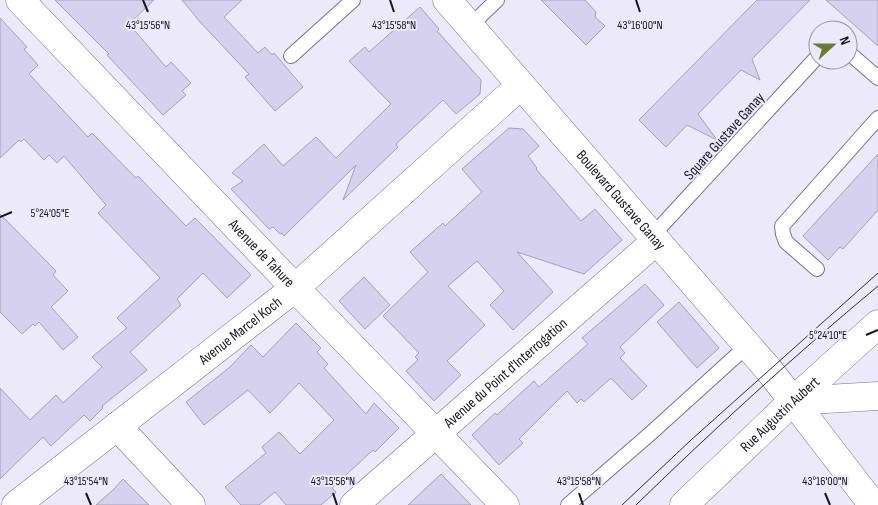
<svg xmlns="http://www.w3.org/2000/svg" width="878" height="505" viewBox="0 0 878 505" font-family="'Sofia Sans Condensed',sans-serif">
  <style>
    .building { fill: #d5d1ee; stroke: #a39fba }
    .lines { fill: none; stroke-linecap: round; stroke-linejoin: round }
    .service-casing { stroke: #76738d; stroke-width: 16 }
    .minor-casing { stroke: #76738d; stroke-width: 29 }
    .tertiary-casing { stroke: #76738d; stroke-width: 29 }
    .secondary-casing { stroke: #76738d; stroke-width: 29 }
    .service { stroke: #fff; stroke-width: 14 }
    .minor { stroke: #fff; stroke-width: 28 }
    .tertiary { stroke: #fff; stroke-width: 28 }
    .secondary { stroke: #fff; stroke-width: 28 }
    .tram { stroke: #2f2d38; stroke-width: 1 }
    .ticks { fill: none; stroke: #16141e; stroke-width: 2 }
    .labels { text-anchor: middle; stroke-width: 4; stroke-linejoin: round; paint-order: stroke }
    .street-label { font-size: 15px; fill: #16141e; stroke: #ece9fb }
    .ticks-label { font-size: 12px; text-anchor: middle; fill: #16141e; stroke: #ece9fb; stroke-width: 4; stroke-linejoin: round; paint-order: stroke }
  </style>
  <rect width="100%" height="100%" fill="#ece9fb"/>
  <path class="building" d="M55 0H154L129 24 166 67 171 62 191 83 182 91 186 95 163 115 107 55 109 54Z
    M182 0H242L224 17 258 53 265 47 272 55 274 53 303 87 275 111 245 77 249 74 201 23Z
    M541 0H585L596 12 595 17 605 26 586 45Z
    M757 0H810L752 59 760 80 741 70 698 114 717 140 687 125 666 147 639 120Z
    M826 0H878V46Z
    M420 7 439 29 437 31 481 80 480 94 456 114 443 100 396 144 398 147 343 200 356 165 284 236 282 233 280 234 273 227 269 229 231 189 243 181 232 173 264 144 283 166 316 137 336 158 391 104 349 61 365 47 369 52Z
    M0 18 27 47 24 49 38 65 29 74 88 137 92 133 136 178 138 176 186 226 195 218 251 275 227 298 203 273 177 299 181 305 130 352 147 370 102 406 103 408 90 421 84 415 51 446 43 437 0 479V388L30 420 56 395 63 403 102 367 92 357 127 328 117 318 160 278 98 213 106 205 64 156 57 163 49 155 44 160 24 139 21 142 19 140 0 158Z
    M509 128 523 129 539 146 528 156 537 168 536 169 581 221 595 209 622 240 584 274 517 252 553 292 513 330 490 305 504 291 477 261 448 286 485 325 447 361 461 375 434 401 406 371 418 360 415 357 419 353 383 316 428 272 410 252 443 223 445 226 482 192 462 169Z
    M878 154V210L843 249 840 247 828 260 803 236Z
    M0 214 56 271 53 275 68 291 51 307 78 337 63 350 39 322 35 326 33 324 22 334 0 312Z
    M364 277 390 305 365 329 339 301Z
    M645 284 664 305 620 347 625 353 620 358 647 386 632 400 611 378 584 402 581 399 577 403 567 391 519 439 523 443 499 465 472 435 495 413 497 415 534 381 539 387 588 344 582 338Z
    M679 302 719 348 697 368 657 322Z
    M296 323 321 348 317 352 328 364 324 368 366 414 374 403 399 428 375 452 373 450 332 488 336 492 321 505H286L275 492 259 505H241L225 487 266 453 262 447 279 432 300 454 334 420 299 383 270 413 248 390 204 425 186 402 230 367 251 345 263 357Z
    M441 474 471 505H408Z
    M123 479 149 505H96L114 489Z"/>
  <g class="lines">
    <g class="service-casing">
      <path id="service" d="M470 26 497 0
        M848 52 878 78
        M291 56 353 0
        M652 236 818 56
        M817 269 786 242 783 234 782 226 878 118
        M568 505 651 433 747 346"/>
    </g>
    <g class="minor-casing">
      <g id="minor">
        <path id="s1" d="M20 0 295 288 505 505"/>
        <path d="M793 401 873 505"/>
        <path d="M117 426 191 505"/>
        <path id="s2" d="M16 505 295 288 521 85"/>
        <path id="s3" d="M354 505 656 241"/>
      </g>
    </g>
    <g class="tertiary-casing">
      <g id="tertiary">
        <path id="s4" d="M447 0 769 370 793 401"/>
      </g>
    </g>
    <g class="secondary-casing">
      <g id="secondary">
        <path d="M793 401 878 396"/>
        <path id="s5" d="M684 505 793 401 878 324"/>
      </g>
    </g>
    <use href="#service" class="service"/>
    <use href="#minor" class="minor"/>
    <use href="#tertiary" class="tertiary"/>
    <use href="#secondary" class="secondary"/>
    <path class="tram" d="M622 505 691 440 878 273
      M636 505C714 429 794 356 878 286"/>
  </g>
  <path class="ticks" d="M143 0 148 12M390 0 394 12M636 0 640 12M0 217 12 212M866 335 878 330M86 493 91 505M333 493 337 505M579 493 583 505M825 493 830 505"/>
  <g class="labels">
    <g class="street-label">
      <text transform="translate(724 136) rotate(-48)" y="5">Square Gustave Ganay</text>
      <text dy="5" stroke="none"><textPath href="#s4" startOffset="265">Boulevard Gustave Ganay</textPath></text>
      <text dy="5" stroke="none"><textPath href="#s1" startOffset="350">Avenue de Tahure</textPath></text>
      <text dy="5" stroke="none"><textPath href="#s2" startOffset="284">Avenue Marcel Koch</textPath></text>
      <text dy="5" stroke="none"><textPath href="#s3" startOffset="201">Avenue du Point d'Interrogation</textPath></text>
      <text dy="5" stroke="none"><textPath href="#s5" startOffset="132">Rue Augustin Aubert</textPath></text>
    </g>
  </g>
  <g class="ticks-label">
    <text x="394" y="29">43°15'58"N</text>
    <text x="640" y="29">43°16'00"N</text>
    <text x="148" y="29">43°15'56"N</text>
    <text x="50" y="217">5°24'05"E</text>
    <text x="828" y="339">5°24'10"E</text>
    <text x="86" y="485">43°15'54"N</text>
    <text x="333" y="485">43°15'56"N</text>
    <text x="579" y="485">43°15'58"N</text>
    <text x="825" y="485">43°16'00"N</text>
  </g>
  <g transform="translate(833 45) rotate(69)"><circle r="24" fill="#ece9fb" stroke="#9694a3"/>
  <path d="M0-4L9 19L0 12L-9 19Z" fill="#657f32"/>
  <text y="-8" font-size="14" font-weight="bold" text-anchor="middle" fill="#16141e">N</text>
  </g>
</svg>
